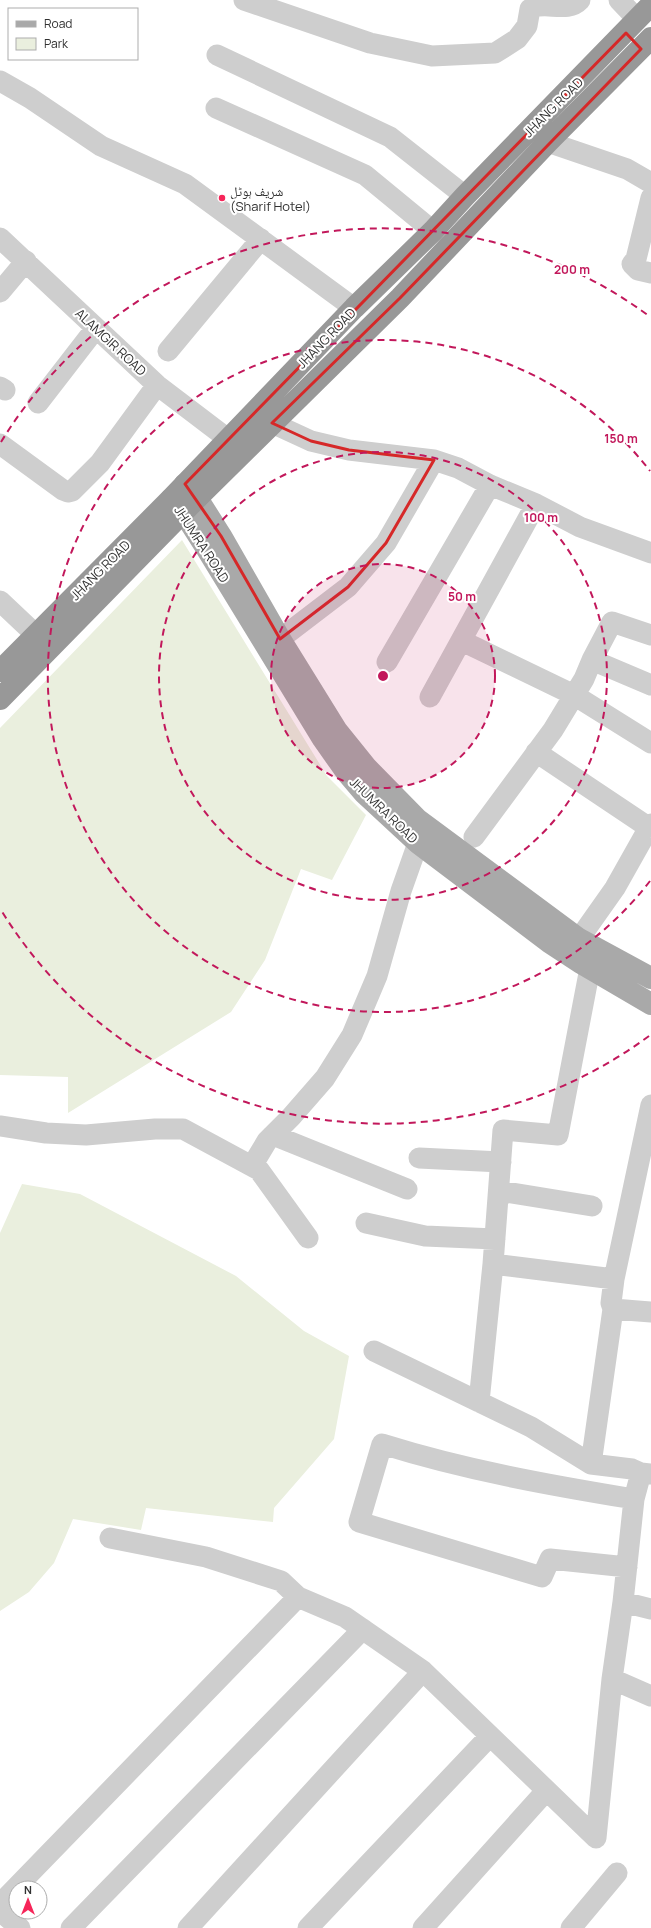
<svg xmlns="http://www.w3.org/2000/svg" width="651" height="1928" viewBox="0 0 651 1928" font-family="Manrope,'Noto Naskh Arabic',sans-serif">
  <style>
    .green { fill: #eaefde }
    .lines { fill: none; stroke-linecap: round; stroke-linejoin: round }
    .minor { stroke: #cecece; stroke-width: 21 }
    .major { stroke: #a9a9a9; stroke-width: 22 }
    .highway { stroke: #989898; stroke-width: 22 }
    .marked { fill: none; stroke: #d62828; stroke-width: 3; stroke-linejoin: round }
    .ring { fill: none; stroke: #c2185b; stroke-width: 2; stroke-dasharray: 7 5 }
    .poi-dot { fill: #f62559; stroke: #fff; stroke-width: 1.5 }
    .labels { text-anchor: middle; stroke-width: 4; stroke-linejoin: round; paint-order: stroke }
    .street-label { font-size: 13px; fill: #313131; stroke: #fff }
    .poi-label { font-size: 13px; fill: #313131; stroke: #fff; text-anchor: start }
    .centre { fill: #c2185b; stroke: #fff; stroke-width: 2 }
    .ring-label { font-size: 12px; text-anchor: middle; font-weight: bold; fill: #c2185b; stroke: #fff; stroke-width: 4; stroke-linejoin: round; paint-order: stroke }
  </style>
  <rect width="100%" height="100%" fill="#fff"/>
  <path class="green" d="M182 540 327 776 366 815 332 880 301 869 265 960 231 1012 68 1113V1077L0 1075V728Z
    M22 1184 80 1194 236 1276 304 1331 349 1356 334 1439 274 1508 273 1522 146 1508 141 1530 73 1519 54 1563 29 1592 0 1611V1233Z"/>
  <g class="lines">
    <path class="minor" d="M244 0 370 43 432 56 495 53 517 39 527 26 530 9C544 0 567 14 580 0
      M619 0 637 19
      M217 55 390 137 465 196
      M0 81 30 98 101 146 185 184 354 308
      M216 108 365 175 433 231
      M533 137 627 169 651 183
      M651 198 636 259 632 264 638 270 651 273
      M0 238 157 385 228 439
      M0 292 26 261
      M168 351 261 239
      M0 387 5 390
      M38 403 96 328
      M272 423 311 441 349 450 434 460 458 468 490 485 536 504 580 527 651 553
      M0 444 63 490 68 492 72 491 100 463 157 385
      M0 601 35 634
      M280 639 348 587 386 543 434 460
      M462 641 574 695 651 743
      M592 660 651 685
      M387 662 490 485
      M430 697 536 504
      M536 752 648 827
      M474 837 553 730 584 679 592 660 612 622 651 635
      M579 939 615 888 651 824
      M0 1126 46 1133 86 1135 155 1129H183L259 1170 308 1238
      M273 1135 407 1189
      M419 1158 501 1162
      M252 1166 267 1141 291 1117 325 1078 352 1035 377 976 401 891 418 843
      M499 1191 592 1206
      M366 1223 425 1236 495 1239
      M493 1264 614 1279
      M613 1309 651 1312
      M374 1351 531 1427 591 1464 632 1469 641 1473 651 1474
      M479 1402 493 1264 503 1130 558 1135 590 968
      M591 1464 613 1309 611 1303 614 1279 651 1105
      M110 1538 206 1557 281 1581 298 1597 345 1617 423 1671 596 1838 612 1679 623 1602 634 1499 641 1473
      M627 1567 550 1559 542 1577 359 1522 382 1444C465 1470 549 1485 634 1499
      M623 1602 651 1609
      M612 1679 651 1696
      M0 1904 298 1597
      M0 1911 20 1928
      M71 1928 363 1629
      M188 1928 423 1671
      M308 1928 490 1736
      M423 1928 546 1791
      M571 1928 617 1873"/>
    <path class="major" d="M185 484 197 498 221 536 280 639 337 731 366 767 417 819 579 939 651 978
      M171 499 184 513 207 549 323 739 347 773 364 793 418 843 549 942 581 963 651 1004"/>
    <path class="highway" d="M0 671 171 499 354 308 433 231 465 196 651 5
      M0 699 197 498 400 298 548 142 651 38"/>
  </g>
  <path class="marked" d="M626 33 641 49 400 298 272 423 311 441 349 450 434 460 386 543 348 587 280 639 221 536 185 484Z"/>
  <circle cx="383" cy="676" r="112" fill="#c2185b" fill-opacity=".12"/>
  <g class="ring">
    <circle cx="383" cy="676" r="112"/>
    <circle cx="383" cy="676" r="224"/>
    <path d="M650 881A336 336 0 1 1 650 471"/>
    <path d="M649 1036A448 448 0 0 1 1 910M1 442A448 448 0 0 1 649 316"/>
  </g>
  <circle class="poi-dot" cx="222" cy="198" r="4"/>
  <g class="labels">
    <g class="street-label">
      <text transform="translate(553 107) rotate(-45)" y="5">JHANG ROAD</text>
      <text transform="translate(326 338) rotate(-46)" y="5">JHANG ROAD</text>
      <text transform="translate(111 342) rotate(43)" y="5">ALAMGIR ROAD</text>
      <text transform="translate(202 544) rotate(57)" y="5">JHUMRA ROAD</text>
      <text transform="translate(100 570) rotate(-45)" y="5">JHANG ROAD</text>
      <text transform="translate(384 810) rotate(44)" y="5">JHUMRA ROAD</text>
    </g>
    <g class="poi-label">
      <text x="230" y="196">شریف ہوٹل<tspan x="230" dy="15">(Sharif Hotel)</tspan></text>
    </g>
  </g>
  <circle cx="383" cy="676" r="6" class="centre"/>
  <g class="ring-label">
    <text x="572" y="274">200 m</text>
    <text x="621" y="443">150 m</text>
    <text x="541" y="522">100 m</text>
    <text x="462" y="601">50 m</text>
  </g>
  <rect x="8" y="8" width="130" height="52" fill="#ffffff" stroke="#adadad"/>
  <rect x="16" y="21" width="20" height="6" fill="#a9a9a9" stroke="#adadad"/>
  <text x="44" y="28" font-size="12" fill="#313131">Road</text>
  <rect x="16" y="38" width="20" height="12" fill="#eaefde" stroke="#adadad"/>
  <text x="44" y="48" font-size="12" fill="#313131">Park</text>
  <g transform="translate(28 1900)"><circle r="19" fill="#ffffff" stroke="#adadad"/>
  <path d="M0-3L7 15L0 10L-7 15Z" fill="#f62559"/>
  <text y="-6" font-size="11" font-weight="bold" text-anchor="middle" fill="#313131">N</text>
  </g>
</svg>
